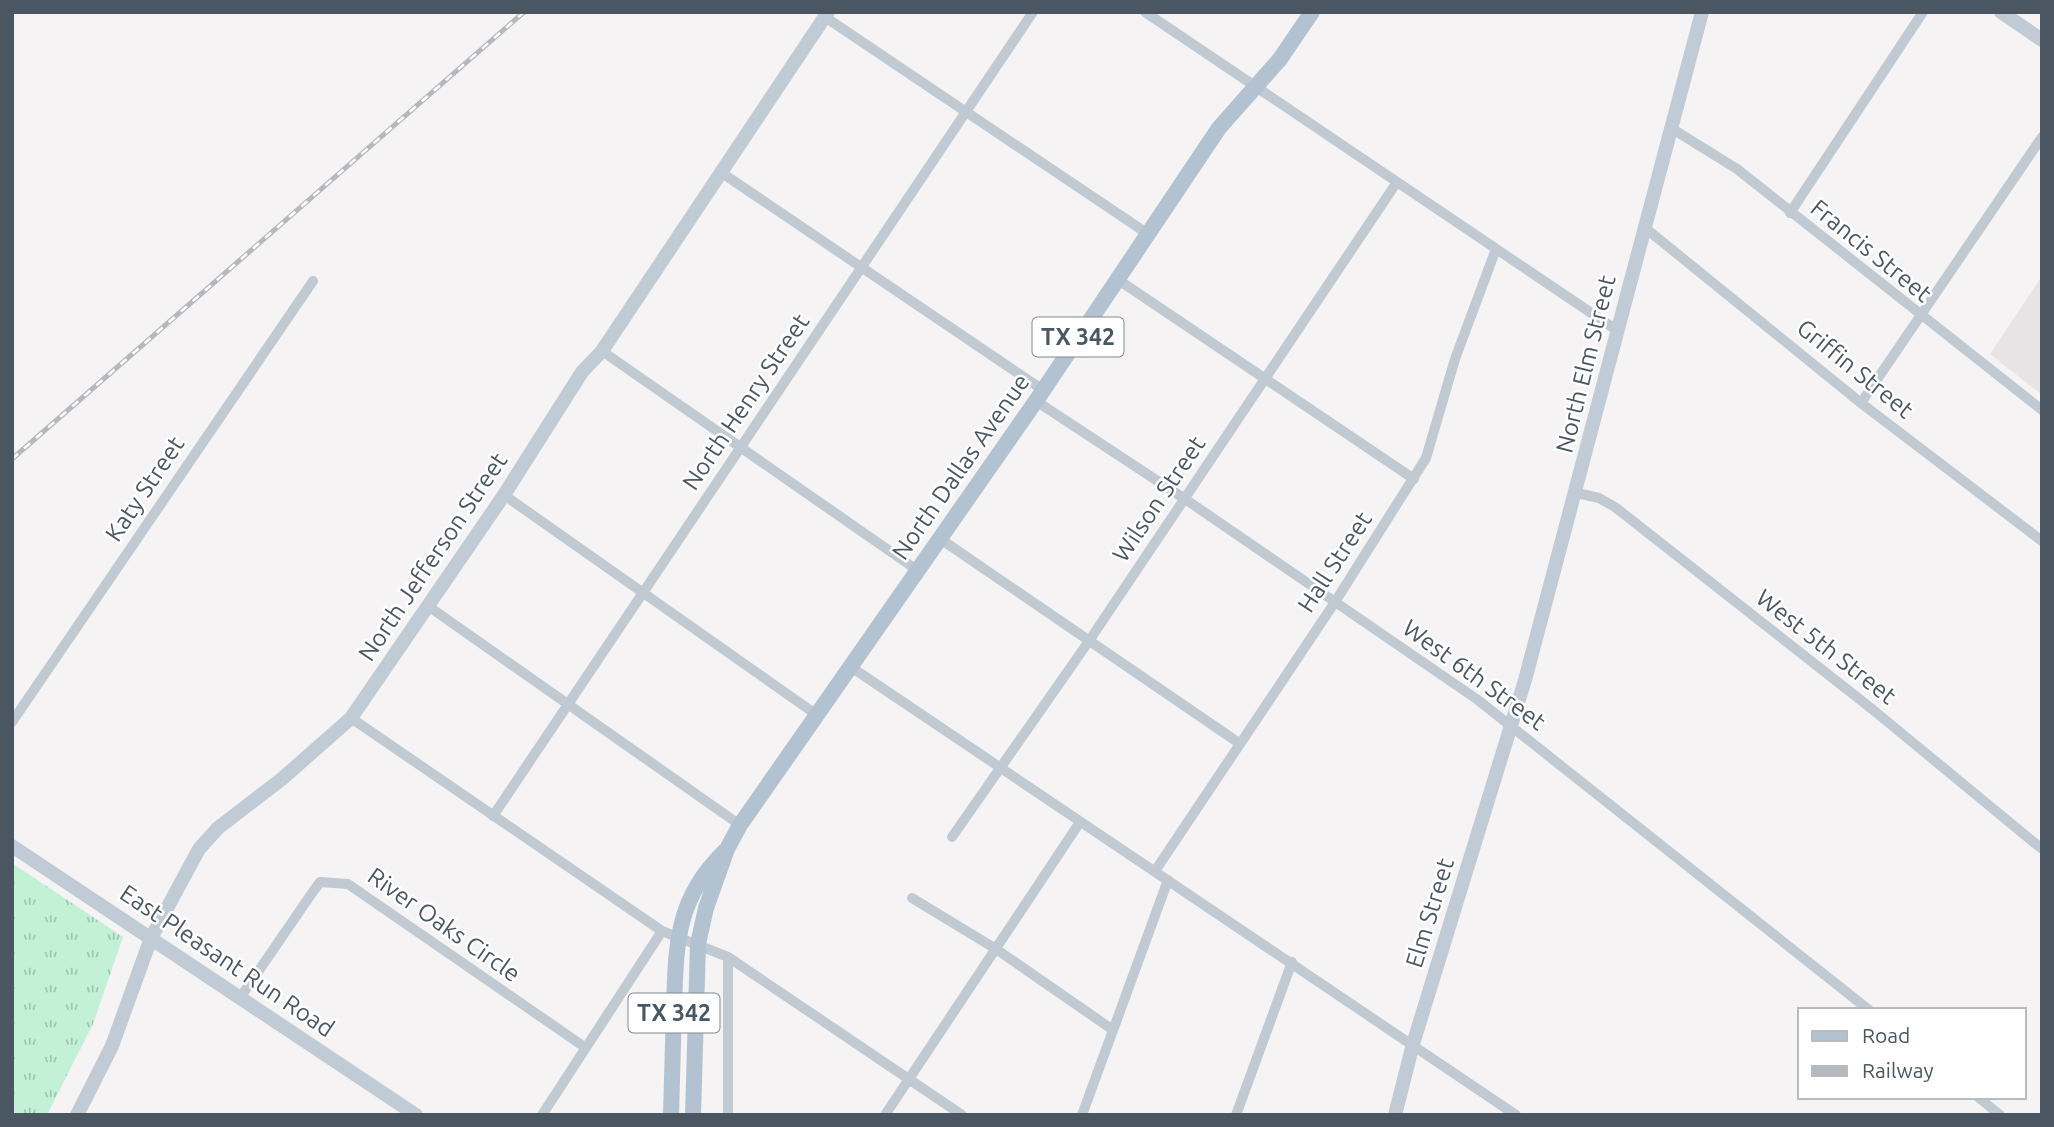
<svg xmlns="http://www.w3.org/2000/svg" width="2054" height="1127" viewBox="0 0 2054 1127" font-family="Ubuntu,sans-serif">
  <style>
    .education { fill: #e6e4e5 }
    .grass { fill: url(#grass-tufts) }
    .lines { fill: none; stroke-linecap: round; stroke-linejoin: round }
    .street { stroke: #c1cad2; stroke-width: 10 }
    .secondary { stroke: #c1cbd6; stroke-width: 14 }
    .primary { stroke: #b3c2d1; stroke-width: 16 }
    .rail-casing { stroke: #b5b8bd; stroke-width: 5 }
    .rail { stroke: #fff; stroke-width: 2.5; stroke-dasharray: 8; stroke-linecap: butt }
    .labels { text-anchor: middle; stroke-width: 5; stroke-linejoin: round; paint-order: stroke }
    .shield { fill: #fff; stroke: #808990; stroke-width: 2 }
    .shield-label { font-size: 23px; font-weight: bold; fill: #4a5661 }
    .street-label { font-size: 24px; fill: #4a5661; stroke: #fff }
  </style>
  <defs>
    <pattern id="grass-tufts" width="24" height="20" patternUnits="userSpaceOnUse" patternTransform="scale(1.75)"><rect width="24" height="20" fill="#c3f1d5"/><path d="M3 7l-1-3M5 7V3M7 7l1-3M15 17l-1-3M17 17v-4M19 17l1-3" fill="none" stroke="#a0c6b0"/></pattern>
  </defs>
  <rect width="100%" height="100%" fill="#f5f3f3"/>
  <path class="education" d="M2042 276V395L1990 354Z"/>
  <path class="grass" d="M12 863 123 937 93 1024 47 1115H12Z"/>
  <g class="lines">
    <path class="street" d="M1145 12 1618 331
      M825 17 1148 234
      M1671 128 1737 169 2042 410
      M722 173 1043 390
      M1790 213 1923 12
      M1644 227 1861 403 2042 541
      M1117 279 1414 479
      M602 351 917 570
      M1036 401 1185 499 1478 700 1869 1010
      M1861 403 2042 137
      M1577 493 1599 498 1615 507 1872 709 2042 849
      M504 495 817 715
      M939 538 1239 743
      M428 606 740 825
      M851 667 1516 1115
      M351 718 662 931 728 957 962 1115
      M12 722 313 281
      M493 816 1033 12
      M952 837 1089 641 1397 182
      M1155 871 1335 602 1426 458 1455 359 1496 249
      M912 898 996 949 1113 1030
      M240 998 312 893 320 882 348 884 586 1048
      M1978 1097 2000 1115
      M542 1115 662 931
      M728 1115V957
      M885 1115 1080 822
      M1082 1115 1168 880
      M1236 1115 1292 962"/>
    <path class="secondary" d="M2001 12 2042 40
      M12 846 416 1115
      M77 1115 112 1046 151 938 199 849 218 828 283 778 351 718 504 495 582 372 602 351 828 12
      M1395 1115 1413 1044 1525 680 1702 12"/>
    <path class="primary" d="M671 1115C672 1079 673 1043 674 1008 676 944 676 898 725 851
      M693 1115 698 944 706 908 727 849 740 825 1038 398 1219 128 1280 59 1312 12"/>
    <g class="rail-casing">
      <path id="rail" d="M12 459 524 12"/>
    </g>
    <use href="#rail" class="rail"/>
  </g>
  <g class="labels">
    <g class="shield">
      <rect x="1032.5" y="317.5" width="91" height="39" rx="5"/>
      <rect x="628.5" y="993.5" width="91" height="39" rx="5"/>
    </g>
    <g class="shield-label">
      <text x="1078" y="345">TX 342</text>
      <text x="674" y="1021">TX 342</text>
    </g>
    <g class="street-label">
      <text transform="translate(1871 251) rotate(39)" y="8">Francis Street</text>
      <text transform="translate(1586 364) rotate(-76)" y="8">North Elm Street</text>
      <text transform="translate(1855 369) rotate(39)" y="8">Griffin Street</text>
      <text transform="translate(746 402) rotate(-56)" y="8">North Henry Street</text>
      <text transform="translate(961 467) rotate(-55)" y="8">North Dallas Avenue</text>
      <text transform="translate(145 489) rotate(-56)" y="8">Katy Street</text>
      <text transform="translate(1159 499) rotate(-56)" y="8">Wilson Street</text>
      <text transform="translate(433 557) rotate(-56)" y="8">North Jefferson Street</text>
      <text transform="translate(1335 562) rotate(-57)" y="8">Hall Street</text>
      <text transform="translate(1826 647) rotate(38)" y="8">West 5th Street</text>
      <text transform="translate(1474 675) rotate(36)" y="8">West 6th Street</text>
      <text transform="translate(1430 913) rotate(-73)" y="8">Elm Street</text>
      <text transform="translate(444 925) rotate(35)" y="8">River Oaks Circle</text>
      <text transform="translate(227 961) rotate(34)" y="8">East Pleasant Run Road</text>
    </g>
  </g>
  <rect width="2054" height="1127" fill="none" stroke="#4a5661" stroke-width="28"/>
  <rect x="1798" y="1008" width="228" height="91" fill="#ffffff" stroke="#b7bbc0" stroke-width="2"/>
  <rect x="1812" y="1031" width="35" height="10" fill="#b3c2d1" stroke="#b7bbc0" stroke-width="2"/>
  <text x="1862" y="1043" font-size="21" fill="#4a5661">Road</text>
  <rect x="1812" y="1066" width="35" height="10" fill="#b5b8bd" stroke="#b7bbc0" stroke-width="2"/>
  <text x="1862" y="1078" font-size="21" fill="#4a5661">Railway</text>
</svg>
